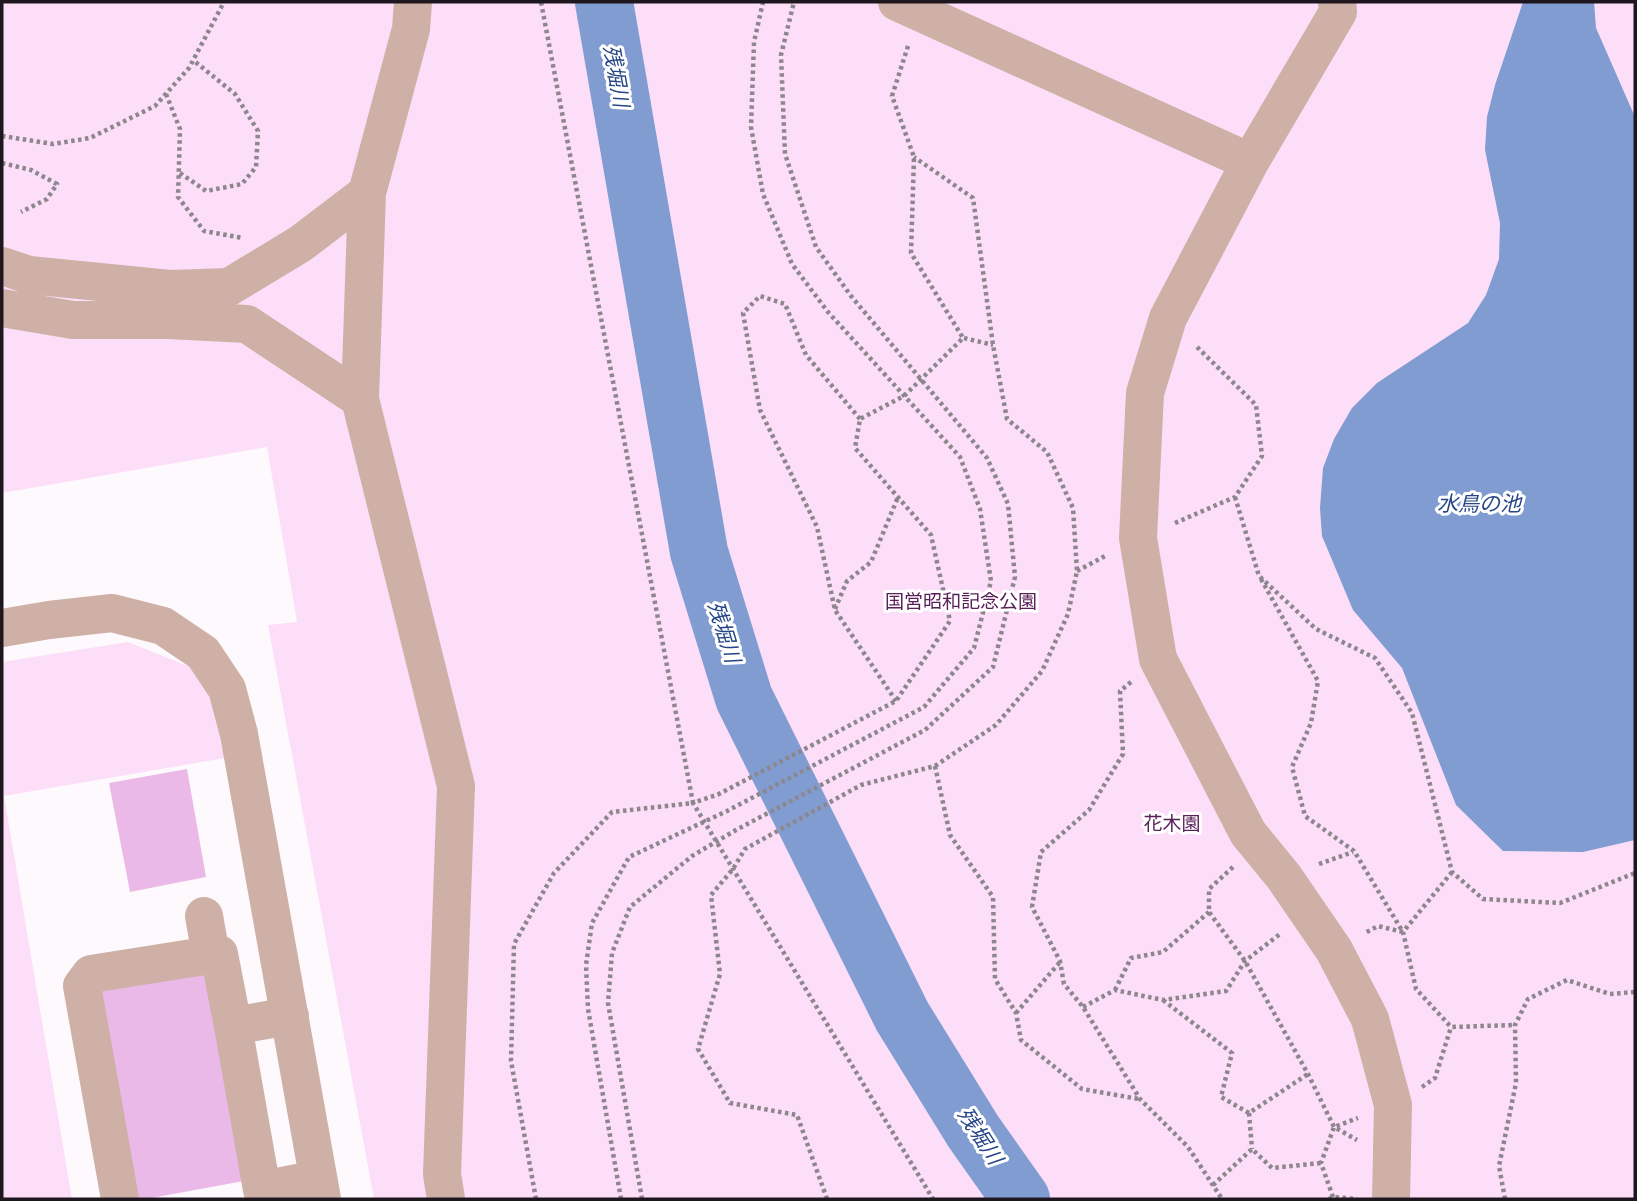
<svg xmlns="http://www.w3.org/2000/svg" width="1637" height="1201" viewBox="0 0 1637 1201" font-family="Rubik,'Noto Sans JP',sans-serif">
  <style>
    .green { fill: #fcdef9 }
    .water { fill: #819cd1 }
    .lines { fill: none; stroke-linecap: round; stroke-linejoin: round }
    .river { stroke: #819cd1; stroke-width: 58 }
    .building { fill: #ebb9e7 }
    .path { stroke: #8d868c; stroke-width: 4.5; stroke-dasharray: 3.5 3.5; stroke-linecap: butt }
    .minor { stroke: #cfb0a7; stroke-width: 38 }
    .labels { text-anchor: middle; stroke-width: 6; stroke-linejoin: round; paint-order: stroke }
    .park-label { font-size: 19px; fill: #5a2059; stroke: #fff }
    .water-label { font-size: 21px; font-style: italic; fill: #274687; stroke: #fff }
  </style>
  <rect width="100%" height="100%" fill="#fef9fd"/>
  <path class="green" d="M2 2H1635V1199H374L268 625 297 622 267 447 2 493Z
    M128 642 198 670 215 694 225 758 4 796 72 1199H2V662Z"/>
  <path class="water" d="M1523 2H1594L1596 28 1635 117V840L1583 852 1503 851 1456 805 1402 668 1353 610 1322 536 1320 508 1323 468 1334 439 1352 408 1377 383 1468 323 1486 295 1499 259 1500 223 1485 150 1487 117 1495 85Z"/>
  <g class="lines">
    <path class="river" d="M604 2 699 552 744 698 902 1016 973 1131 1021 1199"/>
  </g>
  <path class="building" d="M187 769 206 877 130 892 109 783Z
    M220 965 260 1178 146 1199H126L86 990Z"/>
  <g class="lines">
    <path class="path" d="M908 46 892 96 914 157 911 253 963 338 904 396 860 419 855 448 931 535 950 621 896 701 719 794 693 803 933 1199
      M166 94 180 129 178 197 204 231 243 238
      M2 136 53 144 90 138 155 106 189 68 224 2
      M2 163 31 170 57 184 47 199 21 212
      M180 173 206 191 242 184 256 167 258 131 235 94 193 60
      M964 338 993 345
      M860 419 806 355 785 304 760 296 743 313 760 410 817 527 835 610 896 701
      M1235 497 1259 576 1316 629 1375 658 1412 713 1452 872 1483 899 1560 903 1635 873
      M1175 523 1235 497 1262 456 1256 405 1196 346
      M1077 571 1107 555
      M1261 579 1318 681 1311 723 1292 767 1305 816 1354 851 1403 932 1378 926 1365 933
      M835 609 847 581 871 562 898 497
      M1131 682 1120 691 1123 754 1089 810 1041 852 1032 907 1060 961 1064 984 1083 1007 1140 1099 1188 1147 1222 1199
      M935 766 950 835 993 897 995 979 1016 1013 1021 1040 1082 1089 1139 1099
      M1319 864 1353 852
      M1233 867 1209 889V912L1245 961 1308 1074 1334 1127 1357 1140
      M1452 872 1403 932 1416 989 1451 1027 1515 1025
      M1115 990 1131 958 1163 952 1209 912
      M1163 1000 1232 1053 1221 1097 1249 1113 1308 1074
      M1083 1007 1115 990 1163 1000 1226 991 1245 961 1280 934
      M1016 1013 1060 962
      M1422 1087 1435 1078 1451 1027
      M1249 1113 1252 1149
      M1213 1185 1252 1149 1272 1168 1321 1163
      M1333 1197 1321 1163 1334 1127 1358 1118
      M536 1199 511 1061 514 944 554 873 612 812 693 803 541 2
      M621 1199 588 1009 586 965 592 923 629 857 727 811 924 707 974 648 991 581 980 509 960 457 828 312 792 264 763 194 751 127 754 42 763 2
      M642 1199 608 1003 612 953 630 907 692 856 736 830 925 730 993 667 1015 577 1008 504 987 458 851 296 816 247 785 154 781 55 794 2
      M827 1199 797 1115 730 1103 698 1049 720 974 711 895 733 869 745 849 861 785 935 766 996 725 1042 671 1068 614 1077 571 1073 508 1047 452 1007 419 993 345 973 198 914 157
      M1329 1199 1333 1197 1357 1199
      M1505 1199 1499 1166 1516 1083 1515 1025 1528 999 1567 980 1610 994 1635 992"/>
    <path class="minor" d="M413 2 411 29 367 193 360 399 456 786 442 1174 446 1199
      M897 2 1250 162
      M1337 2 1338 12 1250 162 1168 318 1145 393 1138 538 1158 659 1248 833 1284 877 1334 950 1370 1019 1393 1105 1391 1199
      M2 266 29 275 170 289 229 287 300 244 367 193
      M2 308 73 320H168L247 324 360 399
      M2 628 49 620 112 613 163 626 203 653 227 689 239 734 322 1199
      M211 955 219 954 233 1026
      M290 1016 233 1026 262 1190 318 1179
      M120 1199 82 986 91 974 211 955 204 916"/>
  </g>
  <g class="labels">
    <g class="park-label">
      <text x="961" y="608">国営昭和記念公園</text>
      <text x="1172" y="830">花木園</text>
    </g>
    <g class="water-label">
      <text transform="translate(616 76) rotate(80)" y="7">残堀川</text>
      <text x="1479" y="511">水鳥の池</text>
      <text transform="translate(724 632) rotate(73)" y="7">残堀川</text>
      <text transform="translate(980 1136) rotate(57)" y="7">残堀川</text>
    </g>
  </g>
  <rect width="1637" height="1201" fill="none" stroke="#1f171f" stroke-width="7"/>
</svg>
